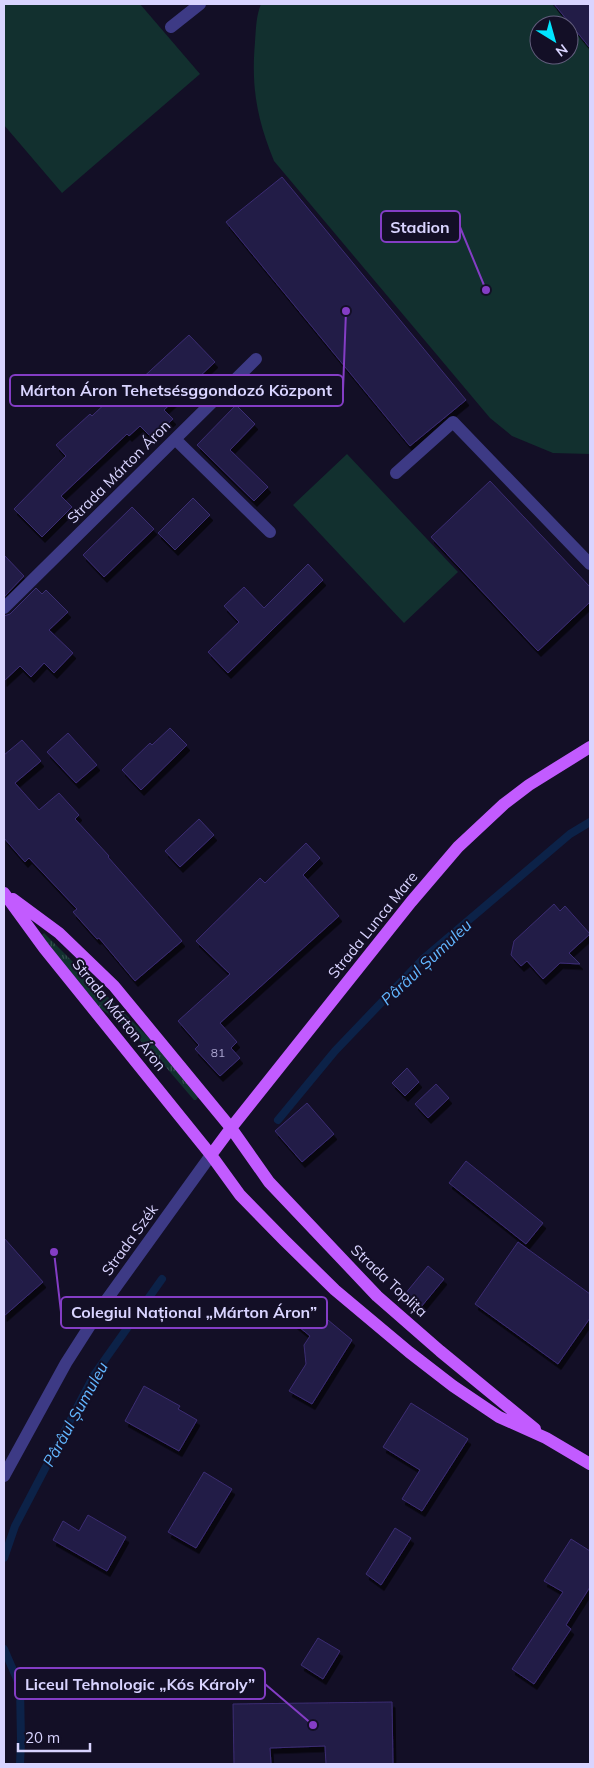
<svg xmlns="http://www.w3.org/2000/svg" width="594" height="1768" viewBox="0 0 594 1768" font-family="Mulish,sans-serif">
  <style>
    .grass { fill: url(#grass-tufts) }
    .garden { fill: #12302f; fill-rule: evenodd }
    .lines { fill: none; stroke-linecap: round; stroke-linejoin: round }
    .stream { stroke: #0c2248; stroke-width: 8 }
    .building { fill: #241b47; stroke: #3b2d73; filter: url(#shadow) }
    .minor { stroke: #3d3a85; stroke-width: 12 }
    .major { stroke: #c25bff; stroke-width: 12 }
    .labels { text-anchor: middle; stroke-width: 4; stroke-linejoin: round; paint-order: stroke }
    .number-label { font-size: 12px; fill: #aca6d1 }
    .street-label { font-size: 15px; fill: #d9d4ff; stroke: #130f26 }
    .water-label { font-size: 16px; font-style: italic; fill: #62b6ff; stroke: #130f26 }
    .leader { fill: none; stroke: #843dc5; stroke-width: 2 }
    .callout-dot { fill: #843dc5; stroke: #130f26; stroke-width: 2 }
    .callout { fill: #130f26; stroke: #843dc5; stroke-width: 2 }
    .callout-label { font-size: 16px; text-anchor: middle; font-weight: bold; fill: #d9d4ff }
  </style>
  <defs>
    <pattern id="grass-tufts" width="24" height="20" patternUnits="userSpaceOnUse" patternTransform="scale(1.25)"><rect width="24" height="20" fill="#12302f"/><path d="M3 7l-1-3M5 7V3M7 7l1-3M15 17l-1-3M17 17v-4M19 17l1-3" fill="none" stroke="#344d4e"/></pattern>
    <filter id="shadow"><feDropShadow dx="3" dy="5.5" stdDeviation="0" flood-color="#0009"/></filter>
  </defs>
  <rect width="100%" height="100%" fill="#130f26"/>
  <path class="grass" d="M44 933 155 1044 199 1096 196 1100H194L153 1052 121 1023 100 1008 41 936Z"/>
  <path class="garden" d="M4 4H140L200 74 62 193 4 125Z
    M261 4H552L590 49V454L553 453 512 436 490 418 274 161C257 119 251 88 255 42 256 29 256 16 261 4ZM539 25H569V55H539Z
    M347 454 458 572 404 623 293 505Z"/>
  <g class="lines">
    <path class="stream" d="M278 1120 335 1051 423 959 570 834 590 822
      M4 1558 15 1526 94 1375 162 1279
      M4 1649 20 1686 21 1742 20 1764"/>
  </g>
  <path class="building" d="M554 4H590V48Z
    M282 177 466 400 410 446 226 222Z
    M189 335 215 362 164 410 173 419 152 438 140 426 129 436 127 434 61 496 72 507 42 537 14 509 66 456 56 445 90 414 92 416 133 377 138 382Z
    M236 405 255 424 230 450 268 487 254 501 197 445Z
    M490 481 590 587V602L538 651 431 537Z
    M193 498 210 515 175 550 158 533Z
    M132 507 154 529 104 577 83 555Z
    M4 555 24 576 4 597Z
    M308 564 323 580 228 673 208 652 239 622 224 606 244 587 264 608Z
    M36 588 42 594 46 590 68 612 49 630 73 653 54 673 44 663 31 677 20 666 4 681V616L10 614Z
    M170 728 187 745 141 790 122 770 150 743 152 745Z
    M68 733 97 765 76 783 47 752Z
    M22 740 41 761 15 783 39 810 59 793 79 815 75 819 109 856 108 857 182 941 135 981 99 938 97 939 73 912 77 909 29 858 25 862 4 838V755Z
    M199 819 214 835 180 867 165 851Z
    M306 843 320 858 303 875 339 916 220 1023 237 1042 231 1048 240 1058 220 1076 195 1049 199 1045 178 1021 230 974 196 941 260 878 265 883Z
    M554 904 560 911 565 906 590 934 569 953 580 964 560 963 543 979 527 961 521 966 511 955 514 941Z
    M407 1068 419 1082 405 1096 392 1083Z
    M436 1084 449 1098 428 1118 415 1104Z
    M307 1103 334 1134 302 1162 275 1131Z
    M466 1161 543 1223 526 1244 449 1183Z
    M4 1238 43 1282 4 1316Z
    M518 1242 590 1294V1318L558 1364 475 1304Z
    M428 1266 444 1279 421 1307 405 1294Z
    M304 1300 352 1340 312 1404 289 1391 306 1364 304 1345 310 1336 288 1318Z
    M144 1386 180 1406 178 1409 197 1420 179 1451 125 1421Z
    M411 1403 468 1439 422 1511 402 1499 420 1470 383 1447Z
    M204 1472 232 1489 196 1548 168 1532Z
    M88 1515 126 1537 107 1571 53 1540 63 1521 79 1531Z
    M395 1528 411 1538 381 1585 366 1574Z
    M571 1539 590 1551V1587L566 1625 571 1629 534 1684 512 1669 563 1592 544 1581Z
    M318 1638 340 1651 323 1679 301 1665Z
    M392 1702 393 1764H326L325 1746 270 1748 271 1764H234L233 1704Z"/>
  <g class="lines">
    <path class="minor" d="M171 27 200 4
      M175 439 270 532
      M396 473 453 422 590 564
      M4 608 256 359
      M4 1476 66 1363 105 1302 211 1155"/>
    <path class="major" d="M4 893 44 948 211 1155 240 1195 284 1240 335 1290 409 1352 453 1386 499 1417 546 1438 590 1464
      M13 899 59 933 114 986 231 1128 269 1182 377 1296 440 1351 535 1429
      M211 1155 231 1128 411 902 458 847 504 804 529 785 590 747"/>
  </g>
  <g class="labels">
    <g class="number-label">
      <text x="218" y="1057">81</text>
    </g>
    <g class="street-label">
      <text transform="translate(119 472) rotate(-45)" y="5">Strada Márton Áron</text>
      <text transform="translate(373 925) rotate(-51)" y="5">Strada Lunca Mare</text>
      <text transform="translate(119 1015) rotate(51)" y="5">Strada Márton Áron</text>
      <text transform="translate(130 1240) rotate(-54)" y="5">Strada Szék</text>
      <text transform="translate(389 1281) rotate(43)" y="5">Strada Toplița</text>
    </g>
    <g class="water-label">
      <text transform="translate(426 962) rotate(-43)" y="6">Pârâul Șumuleu</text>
      <text transform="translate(75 1414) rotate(-61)" y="6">Pârâul Șumuleu</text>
    </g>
  </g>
  <path class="leader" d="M486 290L460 227M346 311L343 390M54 1252L61 1312M313 1725L265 1684"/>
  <g class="callout-dot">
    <circle cx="486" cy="290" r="5"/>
    <circle cx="346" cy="311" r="5"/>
    <circle cx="54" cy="1252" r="5"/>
    <circle cx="313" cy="1725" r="5"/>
  </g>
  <g class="callout">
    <rect x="381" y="211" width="79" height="31" rx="5"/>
    <rect x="10" y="375" width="333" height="31" rx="5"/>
    <rect x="61" y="1297" width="266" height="31" rx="5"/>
    <rect x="15" y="1668" width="250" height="31" rx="5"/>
  </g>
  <g class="callout-label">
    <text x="420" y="233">Stadion</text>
    <text x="176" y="396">Márton Áron Tehetsésggondozó Központ</text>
    <text x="194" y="1318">Colegiul Național „Márton Áron”</text>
    <text x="140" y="1690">Liceul Tehnologic „Kós Károly”</text>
  </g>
  <rect width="594" height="1768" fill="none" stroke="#d9d4ff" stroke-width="10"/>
  <g transform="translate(554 40) rotate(143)"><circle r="24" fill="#130f26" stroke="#625e7d"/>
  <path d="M0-4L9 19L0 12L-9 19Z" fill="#00e5ff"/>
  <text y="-8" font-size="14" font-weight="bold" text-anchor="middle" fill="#d9d4ff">N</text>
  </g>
  <path d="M18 1743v8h72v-8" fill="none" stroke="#d9d4ff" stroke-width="2.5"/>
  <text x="25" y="1743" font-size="15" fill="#d9d4ff" stroke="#130f26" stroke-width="4" paint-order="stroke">20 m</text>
</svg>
